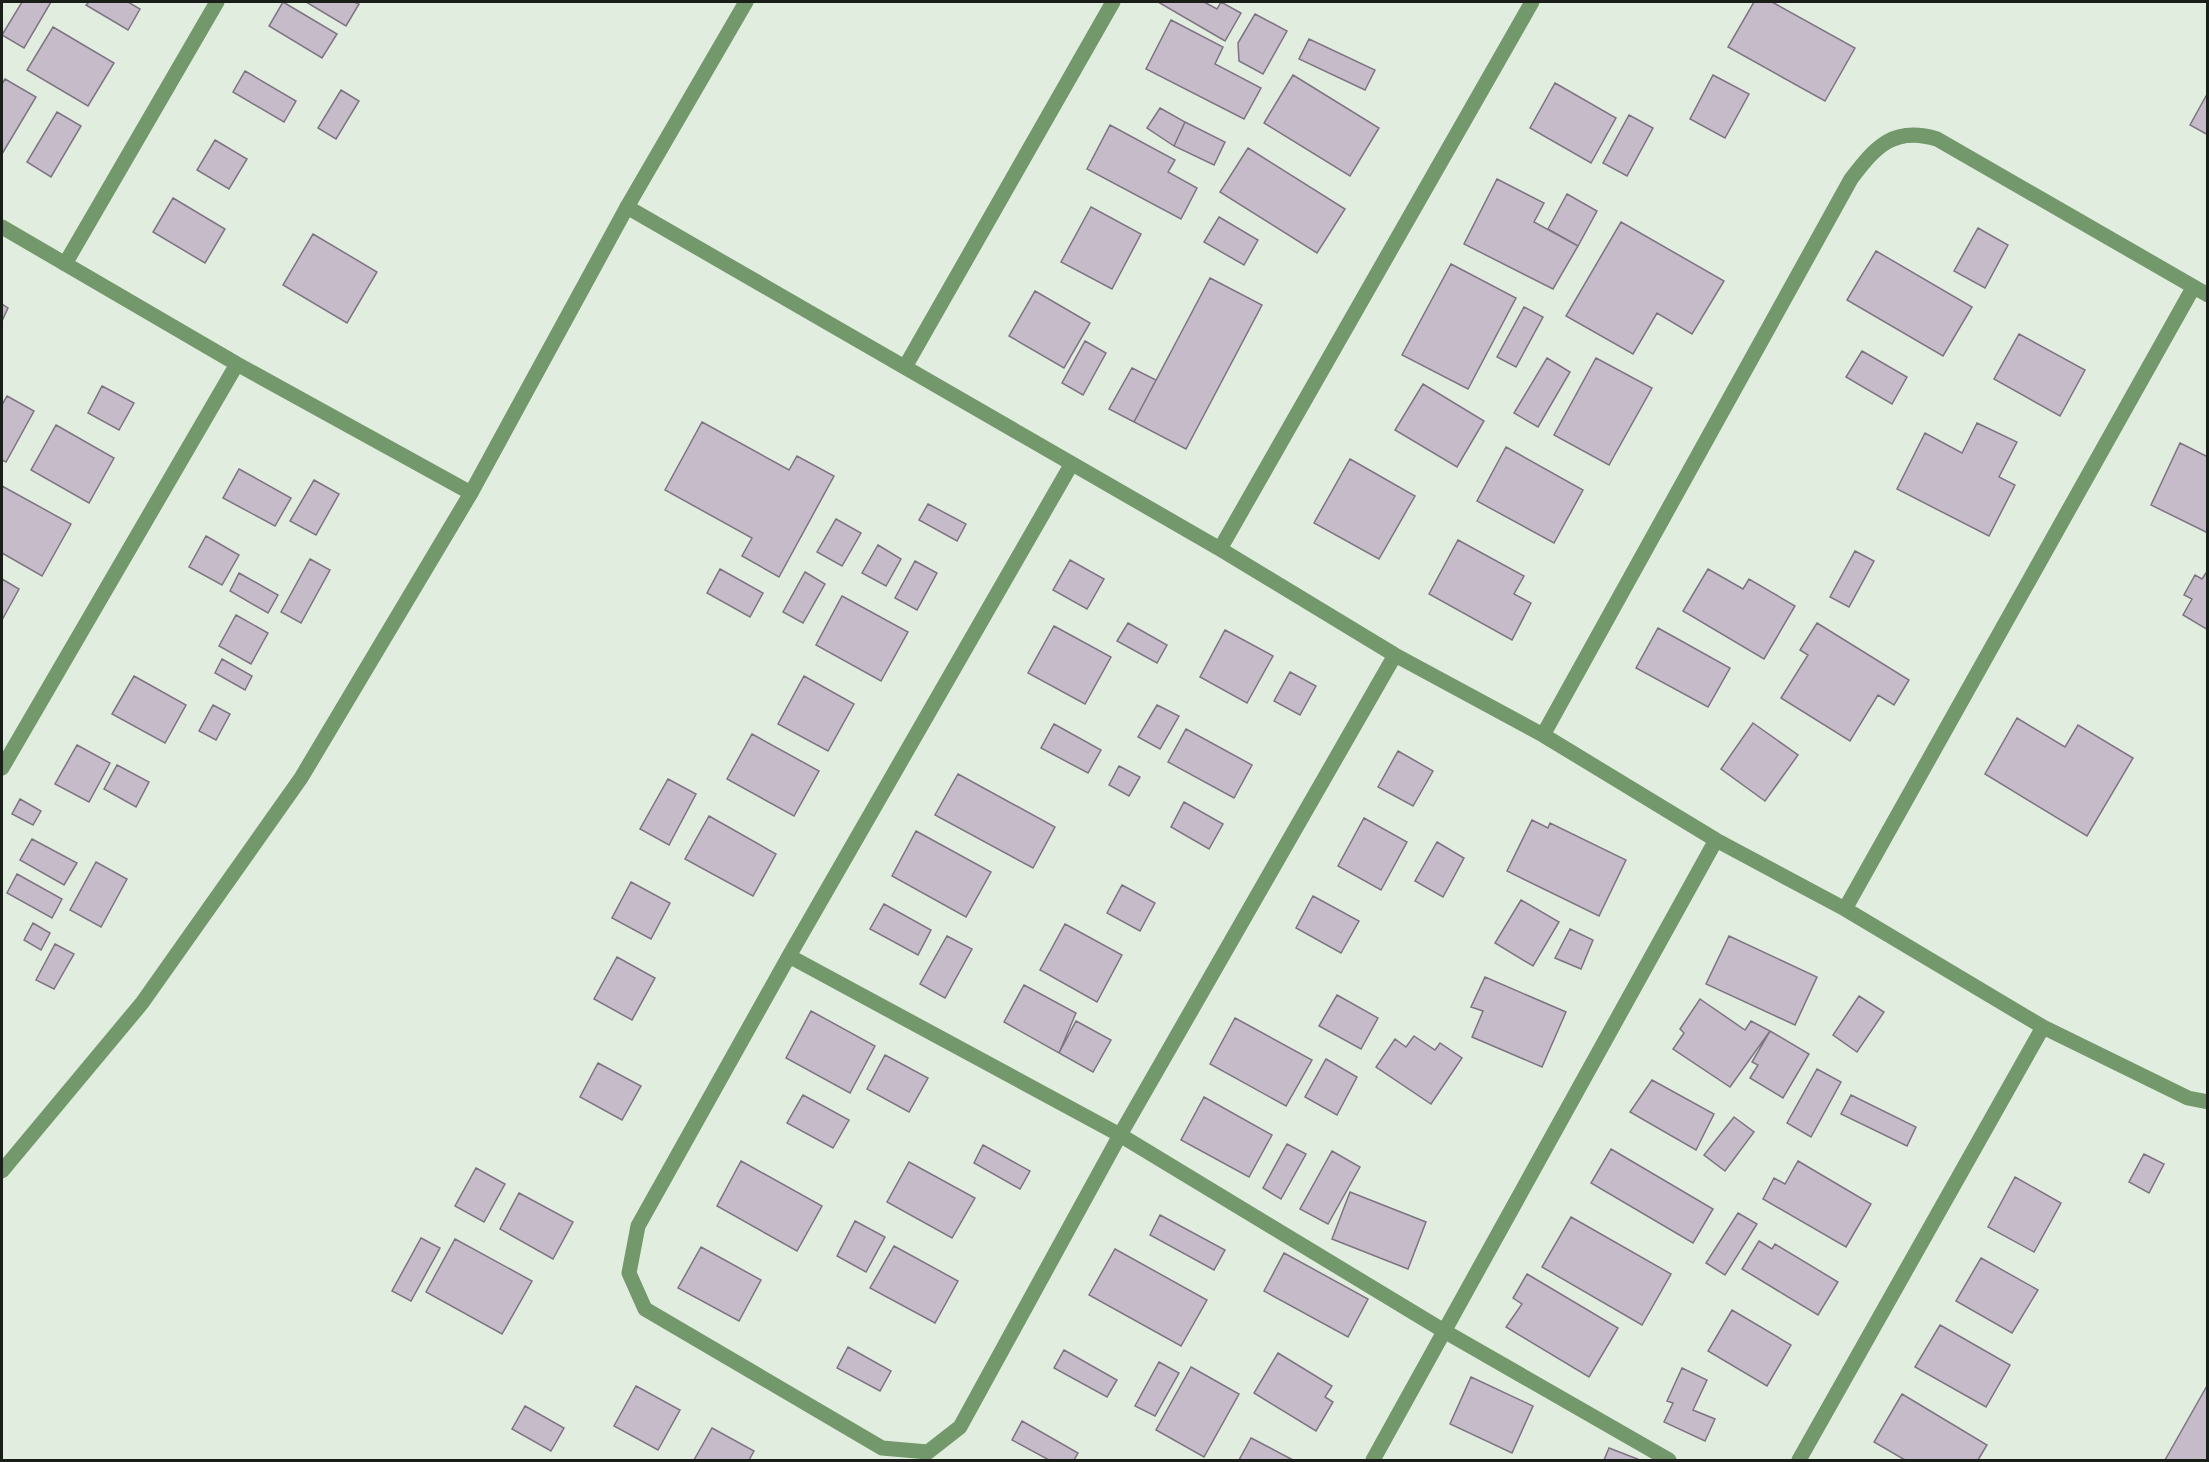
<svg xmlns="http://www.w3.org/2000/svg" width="2209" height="1462" viewBox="0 0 2209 1462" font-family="Signika,sans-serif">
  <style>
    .building { fill: #c5bbc9; stroke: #7e7482; stroke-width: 1.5 }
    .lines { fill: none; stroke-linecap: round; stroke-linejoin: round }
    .minor { stroke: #72986b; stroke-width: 15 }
    .tertiary { stroke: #72986b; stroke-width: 15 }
  </style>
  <rect width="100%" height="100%" fill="#e1eddf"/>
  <path class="building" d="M22 2H51L24 48 2 35Z
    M89 2H128L140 9 128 30 86 5Z
    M283 2 337 34 322 58 269 26Z
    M306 2H354L359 4 346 26Z
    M1158 2H1204L1217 9 1221 2 1241 13 1225 41Z
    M1754 2H1772L1855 48 1825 101 1728 47Z
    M1255 14 1287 31 1263 74 1239 61 1238 43Z
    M1171 20 1223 47 1215 64 1261 88 1244 119 1146 69Z
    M53 27 114 63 88 106 27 70Z
    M1309 39 1375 70 1365 90 1299 59Z
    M245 71 296 101 284 122 233 92Z
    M1293 75 1379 128 1350 176 1264 123Z
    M1713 75 1749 94 1725 138 1690 119Z
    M5 79 36 97 2 154V84Z
    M1555 83 1616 118 1591 163 1530 128Z
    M341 90 359 101 336 139 318 128Z
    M2206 96H2208V135L2190 125Z
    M1160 108 1185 122 1174 146 1147 128Z
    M57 112 81 126 51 177 27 162Z
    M1629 115 1653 128 1627 176 1603 163Z
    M1185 122 1225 142 1214 165 1174 146Z
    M1110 125 1175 160 1168 172 1197 188 1181 219 1087 169Z
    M215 140 247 159 229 189 197 170Z
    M1248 148 1345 209 1317 253 1220 192Z
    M1497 179 1544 203 1534 222 1578 246 1553 289 1464 244Z
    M1567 194 1597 211 1578 246 1548 229Z
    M173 198 225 229 205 263 153 232Z
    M1091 207 1141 234 1112 289 1061 262Z
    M1219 217 1258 240 1244 265 1204 242Z
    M1621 222 1724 281 1692 334 1657 313 1633 354 1566 316Z
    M1978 228 2008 245 1985 288 1954 271Z
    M313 234 377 272 347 323 283 285Z
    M1876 251 1972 307 1943 356 1847 300Z
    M1451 264 1516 298 1468 389 1402 355Z
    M1210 278 1262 305 1186 449 1134 422Z
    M1035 291 1090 323 1064 368 1009 336Z
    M2 304 8 308 2 321Z
    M1524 307 1543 317 1516 367 1497 357Z
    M2019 334 2085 370 2060 416 1994 379Z
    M1085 341 1106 353 1083 395 1062 383Z
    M1862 351 1907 377 1892 404 1846 377Z
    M1547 358 1570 372 1538 427 1514 413Z
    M1596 358 1652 388 1609 465 1554 435Z
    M1132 368 1156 380 1134 422 1109 409Z
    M1423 384 1484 421 1457 467 1395 430Z
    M102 386 134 403 119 430 88 413Z
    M7 396 34 411 6 462 2 460V405Z
    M702 422 789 470 797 456 834 476 779 577 742 556 752 538 665 490Z
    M1977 423 2017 442 1999 477 2015 485 1989 536 1897 489 1925 433 1962 453Z
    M56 425 114 458 89 503 31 470Z
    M2180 443 2208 457V533L2151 505Z
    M1506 447 1583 490 1554 543 1477 501Z
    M1350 459 1415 496 1379 559 1314 523Z
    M239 469 291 498 275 526 223 498Z
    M314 480 339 494 316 535 290 521Z
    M2 486 71 524 42 576 2 553Z
    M928 504 966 524 957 541 919 520Z
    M836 519 861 533 842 566 817 552Z
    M206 536 239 555 222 585 189 567Z
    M1458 540 1524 576 1514 594 1531 603 1512 640 1429 594Z
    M878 545 901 559 886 586 862 573Z
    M1855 551 1874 561 1849 607 1830 597Z
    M310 559 330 570 301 623 281 612Z
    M1070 560 1104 579 1087 609 1053 590Z
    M915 561 937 573 917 610 895 598Z
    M720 569 763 593 750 617 707 593Z
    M1708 569 1743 589 1749 579 1795 606 1764 659 1683 611Z
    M2208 570V630L2183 615 2192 599 2184 595 2195 575 2202 579Z
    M805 572 825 584 803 623 783 612Z
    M239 573 278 595 268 613 230 591Z
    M2 579 19 589 2 620Z
    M842 596 908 632 881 681 816 645Z
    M236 615 268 633 251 664 219 646Z
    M1128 623 1167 645 1157 663 1117 641Z
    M1817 623 1909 680 1894 705 1878 695 1850 741 1781 698 1808 655 1800 650Z
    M1054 626 1111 657 1085 704 1028 673Z
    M1658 628 1730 668 1708 707 1636 668Z
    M1225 630 1273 656 1247 703 1200 677Z
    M222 659 252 676 245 690 215 673Z
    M1290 672 1316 686 1300 715 1274 701Z
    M134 676 186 705 165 743 112 714Z
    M804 676 854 704 828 751 778 724Z
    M213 705 230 714 216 740 199 731Z
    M1157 705 1179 716 1160 749 1138 737Z
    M2017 718 2065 747 2078 725 2133 758 2087 836 1985 774Z
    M1753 723 1798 755 1765 801 1721 769Z
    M1054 724 1101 750 1088 773 1041 748Z
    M1186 729 1252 765 1234 798 1168 762Z
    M752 734 819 771 794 816 727 779Z
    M77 745 110 763 89 802 55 784Z
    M1398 751 1433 771 1413 806 1378 787Z
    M117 765 149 782 136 807 104 789Z
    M1119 766 1140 777 1129 796 1109 785Z
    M958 774 1055 827 1033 868 935 815Z
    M668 779 696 794 669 845 640 829Z
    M20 799 41 811 33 825 12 814Z
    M1184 802 1223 824 1209 849 1171 827Z
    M709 816 776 854 753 896 685 859Z
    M1364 818 1407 842 1381 890 1338 866Z
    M1532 820 1548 828 1550 823 1626 860 1599 916 1507 871Z
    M916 831 991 872 966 917 892 876Z
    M32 839 77 863 64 885 20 860Z
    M1437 842 1464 858 1443 897 1415 881Z
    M96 862 127 879 101 927 70 910Z
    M17 874 62 899 52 918 7 893Z
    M631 882 670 903 651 939 612 918Z
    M1122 885 1155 903 1140 931 1107 913Z
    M1313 896 1359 921 1341 953 1296 928Z
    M1521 900 1559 922 1533 966 1495 943Z
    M884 904 931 930 918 955 870 929Z
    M33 923 50 933 41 950 24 940Z
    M1065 924 1122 955 1097 1002 1040 970Z
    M1570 929 1593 940 1581 969 1555 958Z
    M947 936 972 949 945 998 920 984Z
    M1729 936 1817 977 1795 1025 1706 984Z
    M55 944 74 954 54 989 36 980Z
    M617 957 655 978 632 1020 594 999Z
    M1485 977 1566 1012 1542 1067 1472 1037 1483 1011 1471 1007Z
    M1024 985 1076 1013 1059 1053 1004 1022Z
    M1337 995 1378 1018 1361 1049 1319 1026Z
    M1859 996 1884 1012 1857 1052 1833 1035Z
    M1700 999 1745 1030 1751 1021 1770 1031 1730 1087 1673 1049 1684 1033 1680 1029Z
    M811 1011 875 1046 850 1093 786 1058Z
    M1235 1018 1312 1060 1286 1106 1210 1064Z
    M1076 1021 1111 1040 1093 1072 1059 1053Z
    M1770 1031 1809 1054 1783 1098 1750 1078 1758 1065 1752 1062Z
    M1414 1036 1435 1050 1440 1043 1462 1058 1431 1104 1376 1067 1395 1039 1406 1047Z
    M885 1055 928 1078 909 1112 867 1089Z
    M1326 1059 1357 1077 1337 1115 1305 1097Z
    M598 1063 641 1086 622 1120 580 1097Z
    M1817 1069 1841 1082 1811 1137 1787 1123Z
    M1652 1080 1714 1114 1696 1150 1630 1112Z
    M803 1095 849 1120 833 1148 787 1123Z
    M1851 1095 1916 1127 1907 1146 1841 1114Z
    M1204 1097 1272 1135 1249 1177 1181 1140Z
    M1734 1117 1754 1132 1725 1171 1704 1155Z
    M1287 1144 1306 1154 1281 1199 1263 1188Z
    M983 1145 1030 1171 1020 1189 974 1163Z
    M1611 1149 1713 1209 1693 1243 1591 1183Z
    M1332 1151 1360 1167 1328 1224 1300 1209Z
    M2144 1154 2164 1164 2149 1193 2129 1182Z
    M741 1161 822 1206 797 1251 717 1206Z
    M1798 1161 1871 1204 1846 1247 1763 1199 1774 1178 1785 1184Z
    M909 1162 975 1198 952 1238 887 1202Z
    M476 1168 505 1184 484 1222 455 1206Z
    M2015 1177 2061 1203 2034 1252 1988 1227Z
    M1350 1192 1426 1222 1408 1269 1332 1239Z
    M519 1193 573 1222 553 1259 500 1229Z
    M1738 1213 1757 1224 1725 1275 1706 1263Z
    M1160 1215 1225 1250 1214 1270 1150 1235Z
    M1571 1217 1671 1274 1642 1325 1542 1267Z
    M855 1221 885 1237 866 1272 837 1256Z
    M421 1238 440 1248 411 1301 392 1291Z
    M455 1239 532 1281 502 1334 426 1292Z
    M1759 1241 1772 1249 1775 1244 1838 1282 1818 1315 1742 1269Z
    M894 1246 958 1281 935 1323 870 1288Z
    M701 1247 761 1280 739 1321 678 1288Z
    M1115 1249 1207 1300 1181 1346 1089 1295Z
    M1284 1253 1368 1299 1348 1337 1264 1291Z
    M1981 1258 2038 1290 2012 1333 1956 1301Z
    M1527 1274 1618 1328 1589 1377 1506 1327 1522 1304 1513 1298Z
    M1732 1310 1791 1345 1767 1386 1708 1351Z
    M1940 1325 2010 1365 1986 1407 1915 1367Z
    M848 1347 891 1371 880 1391 837 1368Z
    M1064 1350 1117 1380 1107 1397 1054 1368Z
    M1278 1353 1332 1386 1325 1397 1333 1402 1316 1431 1254 1393Z
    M1159 1362 1179 1373 1155 1416 1135 1406Z
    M1191 1367 1239 1394 1204 1457 1156 1430Z
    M1682 1368 1707 1380 1693 1410 1715 1419 1705 1441 1664 1422 1673 1403 1667 1401Z
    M1471 1377 1533 1406 1512 1453 1450 1424Z
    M2208 1384V1460H2165Z
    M636 1386 680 1410 658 1450 614 1426Z
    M1902 1394 1987 1445 1978 1460H1905L1874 1442Z
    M525 1406 564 1428 551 1451 512 1429Z
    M1022 1421 1078 1453 1074 1460H1049L1012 1440Z
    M712 1428 754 1451 749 1460H694Z
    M1251 1438 1255 1440 1293 1460H1239Z
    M1609 1448 1622 1453 1640 1460H1604Z"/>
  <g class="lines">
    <path class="minor" d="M627 207 1220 549 1395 655 1543 735 1716 840 1845 909 2043 1027 2188 1098 2208 1102
      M2 227 237 364 471 493
      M65 264 217 2
      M905 367 1113 2
      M1071 465 789 956 638 1226 629 1273 645 1309 882 1448 928 1452 960 1427 1120 1135 1395 655
      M1220 549 1532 2
      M1543 735 1851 179C1876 146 1894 126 1937 139L2208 295
      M2 768 237 364
      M1845 909 2193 288
      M789 956 1120 1135 1444 1331 1669 1460
      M1373 1460 1716 840
      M1799 1460 2043 1027"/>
    <path class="tertiary" d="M2 1171 142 1003 301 778 471 493 627 207 746 2"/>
  </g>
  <rect width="2209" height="1462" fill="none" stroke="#1a1e19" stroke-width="6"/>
</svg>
